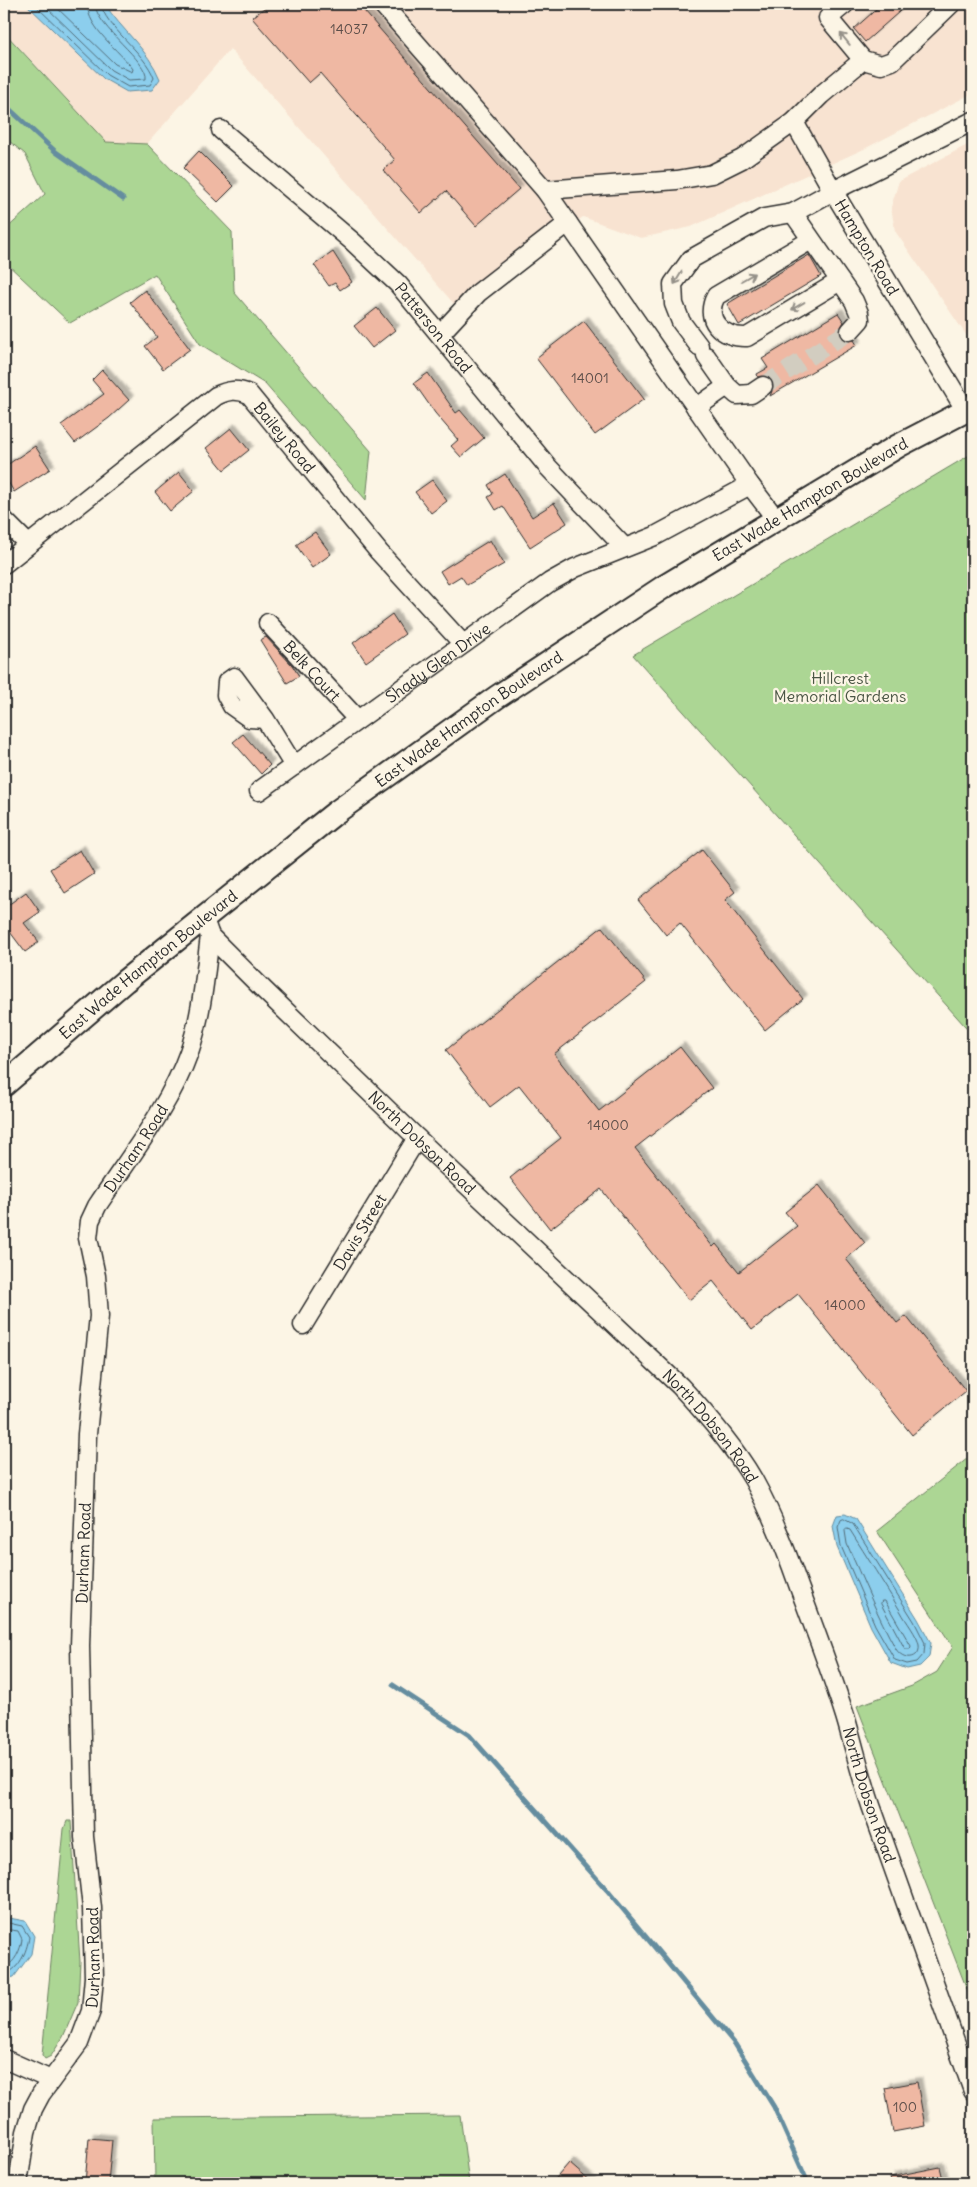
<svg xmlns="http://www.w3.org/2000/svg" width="977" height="2187" viewBox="0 0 977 2187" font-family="Delius,sans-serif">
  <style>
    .built { fill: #f8e3d1 }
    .green { fill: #acd694; stroke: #6c8060 }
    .water { fill: #8cceed; stroke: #658d9f }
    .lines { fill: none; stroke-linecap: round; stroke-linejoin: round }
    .shore { stroke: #526c79; stroke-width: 1 }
    .stream { stroke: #658d9f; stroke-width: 5 }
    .building { fill: #efb8a3; stroke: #2b2b2b; filter: url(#shadow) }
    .minor-tunnel { stroke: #d2cdc0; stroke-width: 18; stroke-dasharray: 18 9; stroke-linecap: butt }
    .minor-casing { stroke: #2b2b2b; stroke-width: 21 }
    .major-casing { stroke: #2b2b2b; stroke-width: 26 }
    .minor { stroke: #fcf5e5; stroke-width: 18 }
    .major { stroke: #fcf5e5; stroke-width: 22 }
    .oneway { stroke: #949088 }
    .labels { text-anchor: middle; stroke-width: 4.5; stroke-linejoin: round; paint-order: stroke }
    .number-label { font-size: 14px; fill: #5c4e49 }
    .street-label { font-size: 16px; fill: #2b2b2b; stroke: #fcf5e5 }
    .park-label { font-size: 16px; fill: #4b5645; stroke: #fcf5e5 }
  </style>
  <defs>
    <filter id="shadow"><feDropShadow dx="4.5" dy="-4.5" stdDeviation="1" flood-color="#0004"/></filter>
  </defs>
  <rect width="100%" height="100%" fill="#fcf5e5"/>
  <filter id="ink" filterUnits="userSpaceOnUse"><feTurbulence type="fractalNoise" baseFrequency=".02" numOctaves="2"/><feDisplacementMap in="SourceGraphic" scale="10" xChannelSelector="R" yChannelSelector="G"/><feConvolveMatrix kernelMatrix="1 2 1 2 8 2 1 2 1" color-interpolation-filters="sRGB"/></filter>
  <g filter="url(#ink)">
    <path class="built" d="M4 4H973V93L864 149 691 227 641 238 583 217 455 305 230 49 147 144 106 142 4 31Z
      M973 142V345L895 231 891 207 899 181Z"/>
    <path class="green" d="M4 32 106 142 147 144 232 232 234 292 371 451 366 500 265 384 200 344 155 274 70 323 4 261V231L45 194 25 154 4 137Z
      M973 453V1035L633 655Z
      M973 1454V2005L857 1706 912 1686 937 1672 953 1647 877 1531Z
      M67 1821H71L80 1962 78 2002 63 2037 51 2056 45 2059 42 2055 64 1829Z
      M460 2115 469 2183H155L154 2118Z"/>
    <path class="water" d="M26 4H105C121 30 148 49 160 79L152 90 127 92 104 79Z
      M845 1514 856 1519 918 1619 931 1643 929 1657 920 1666 907 1669 891 1663 871 1627 837 1547 833 1526 837 1515Z
      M4 1917 25 1921 34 1936 31 1954 14 1977 4 1979Z"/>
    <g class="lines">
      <path class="shore" d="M34 4 107 75 128 87 150 85 154 78C145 52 104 26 101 4
        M43 4 111 70 129 80 146 79C149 61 96 28 95 4
        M53 4 115 64 132 72 133 69C119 50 88 29 87 4
        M844 1519 853 1524 914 1621 925 1643 924 1654 917 1662 907 1664 895 1660 875 1625 841 1546 838 1527 841 1520Z
        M847 1529 850 1530C867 1557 884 1584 901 1612 905 1620 918 1636 919 1645 921 1660 903 1661 896 1649 877 1615 863 1580 847 1544L845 1531Z
        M882 1601H885L911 1646 910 1649H905L881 1604Z
        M4 1922 22 1926 29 1937C27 1951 19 1971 4 1974
        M4 1929 18 1931 22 1939C21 1949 15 1964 4 1967"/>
      <path class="stream" d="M4 104 56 152 123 199
        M393 1685 469 1735 607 1890 735 2044 774 2107 808 2183"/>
    </g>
    <path class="building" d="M269 4H358L519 189 476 226 446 191 421 213 383 170 395 160 320 73 309 83 252 18Z
      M882 4H908L865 42 854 29Z
      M199 151 234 186 218 202 183 168Z
      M333 252 352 282 340 290 335 283 329 286 314 265Z
      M809 255 821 276 739 325 727 304Z
      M145 290 190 349 163 369 145 346 157 337 130 302Z
      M377 308 395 330 372 348 354 326Z
      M838 313 844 322 840 328V335L847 341 854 340 857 345 770 396 774 386 772 381 767 376 758 377 757 374 768 368 762 359Z
      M584 321 644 399 595 435 536 358Z
      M102 370 129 400 109 418 75 443 61 425 104 394 92 380Z
      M428 373 456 413 460 410 484 438 461 457 451 446 458 440 435 413 414 383Z
      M231 428 249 450 224 470 206 448Z
      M35 446 50 469 14 492 4 475V467Z
      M179 472 194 491 170 511 155 492Z
      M505 474 532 517 554 503 567 523 530 547 503 506 496 510 488 497 493 494 488 485Z
      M432 480 447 501 431 513 415 492Z
      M315 532 331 554 312 568 296 545Z
      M490 540 504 564 467 585 461 576 448 584 440 571Z
      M392 614 405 634 366 662 353 643Z
      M266 637 292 665 299 676 287 683 260 640Z
      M243 734 270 765 261 774 233 742Z
      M80 850 94 874 65 893 50 869Z
      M702 850 735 892 725 900 803 999 765 1030 680 923 666 935 638 900Z
      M26 892 40 912 24 923 39 942 25 952 4 924 9 920 4 912V908Z
      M602 927 646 982 554 1054 599 1111 680 1047 712 1088 635 1148 713 1247 716 1244 739 1272 797 1226 785 1212 819 1185 865 1243 846 1259 897 1323 906 1316 966 1391 912 1435 798 1294 752 1330 713 1281 689 1300 601 1189 550 1229 510 1178 561 1138 519 1085 490 1107 446 1050Z
      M917 2082 925 2126 893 2132 885 2088Z
      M89 2138 112 2140 108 2183H85Z
      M569 2163 592 2183H552Z
      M940 2167 944 2183H891L890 2177Z"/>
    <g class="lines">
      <path class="minor-tunnel" d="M763 386 850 331"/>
      <g class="minor-casing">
        <g id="minor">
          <path d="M382 4 545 190 750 485 776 519"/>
          <path d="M845 4 828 18 863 60 881 65 892 61 951 4"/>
          <path id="s1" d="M221 130 352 241 398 284 548 467 624 547"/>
          <path d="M545 190 677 180 712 174 742 159 794 122 821 95 863 60"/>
          <path d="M793 213 854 301 859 313 860 320 850 331"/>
          <path d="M811 240 716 296C703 320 722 338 747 337L840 281"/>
          <path d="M440 334 478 293 568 223"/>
          <path d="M699 346 681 322 674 304 673 284 691 259 764 218 793 213 833 191 794 122"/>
          <path d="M706 356 727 386 737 395 751 394 763 386"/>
          <path d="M696 408 727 386"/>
          <path d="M966 411 833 191 973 121"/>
          <path d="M4 520 28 544"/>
          <path id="s2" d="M4 564 216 396C228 390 237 389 249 394L379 552 463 644"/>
          <path id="s3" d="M268 623 357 719"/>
          <path d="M265 719 249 718 232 706 226 695 227 682 234 677 265 719 294 766"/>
          <path id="s4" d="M259 791 550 582 575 568 655 536 750 485"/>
          <path id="s5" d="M204 919 210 936 264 990 417 1138 680 1386C707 1415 733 1445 753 1479 772 1513 786 1550 799 1587 815 1630 831 1672 845 1716 855 1749 862 1782 874 1814L973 2091"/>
          <path id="s6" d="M303 1325 417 1138"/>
          <path d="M4 2059 51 2080"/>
          <path id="s7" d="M18 2183 26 2132 33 2109 41 2094 79 2043 91 2011 94 1977 92 1908 84 1837 80 1646 87 1434 99 1316 96 1276 88 1238 90 1221 97 1206C128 1159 170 1106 189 1052 202 1015 205 975 210 936"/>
        </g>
      </g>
      <g class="major-casing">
        <g id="major">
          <path id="s8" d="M4 1085 125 981 335 813 497 697 662 588 898 446 973 407"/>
        </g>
      </g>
      <use href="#minor" class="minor"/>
      <use href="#major" class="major"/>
    </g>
    <defs><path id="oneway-shaft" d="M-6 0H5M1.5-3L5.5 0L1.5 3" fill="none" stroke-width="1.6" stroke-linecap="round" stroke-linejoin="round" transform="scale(1.25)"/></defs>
    <g class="oneway">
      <use href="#oneway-shaft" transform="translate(845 39) rotate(-129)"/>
      <use href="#oneway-shaft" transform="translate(748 277) rotate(-30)"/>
      <use href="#oneway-shaft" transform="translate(678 278) rotate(121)"/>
      <use href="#oneway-shaft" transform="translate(798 306) rotate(149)"/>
    </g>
  </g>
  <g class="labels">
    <g class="number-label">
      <text x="349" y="34">14037</text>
      <text x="590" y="383">14001</text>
      <text x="608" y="1130">14000</text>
      <text x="845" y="1310">14000</text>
      <text x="905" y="2112">100</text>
    </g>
    <g class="street-label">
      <text transform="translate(867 247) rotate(59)" y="6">Hampton Road</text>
      <text dy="6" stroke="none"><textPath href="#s1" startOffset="291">Patterson Road</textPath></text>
      <text dy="6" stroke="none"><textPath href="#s2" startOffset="361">Bailey Road</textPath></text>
      <text dy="6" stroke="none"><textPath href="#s8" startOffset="998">East Wade Hampton Boulevard</textPath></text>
      <text dy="6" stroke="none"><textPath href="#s4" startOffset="220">Shady Glen Drive</textPath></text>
      <text dy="6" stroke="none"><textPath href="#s3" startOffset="65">Belk Court</textPath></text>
      <text dy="6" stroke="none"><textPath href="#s8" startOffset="592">East Wade Hampton Boulevard</textPath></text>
      <text dy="6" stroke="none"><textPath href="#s8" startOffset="188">East Wade Hampton Boulevard</textPath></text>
      <text dy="6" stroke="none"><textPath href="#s5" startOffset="314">North Dobson Road</textPath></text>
      <text dy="6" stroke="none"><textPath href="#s7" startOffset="1069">Durham Road</textPath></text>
      <text dy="6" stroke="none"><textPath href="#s6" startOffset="109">Davis Street</textPath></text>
      <text dy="6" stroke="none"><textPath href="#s5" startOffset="719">North Dobson Road</textPath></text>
      <text dy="6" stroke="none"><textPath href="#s7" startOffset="649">Durham Road</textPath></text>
      <text dy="6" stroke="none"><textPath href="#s5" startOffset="1124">North Dobson Road</textPath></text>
      <text dy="6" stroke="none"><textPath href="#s7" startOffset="244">Durham Road</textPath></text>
    </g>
    <g class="park-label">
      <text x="840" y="684">Hillcrest<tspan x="840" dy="18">Memorial Gardens</tspan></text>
    </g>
  </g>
  <rect width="977" height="2187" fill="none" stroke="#fcf5e5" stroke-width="20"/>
  <rect x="10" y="10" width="957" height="2167" fill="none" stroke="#2b2b2b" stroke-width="2" filter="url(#ink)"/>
</svg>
